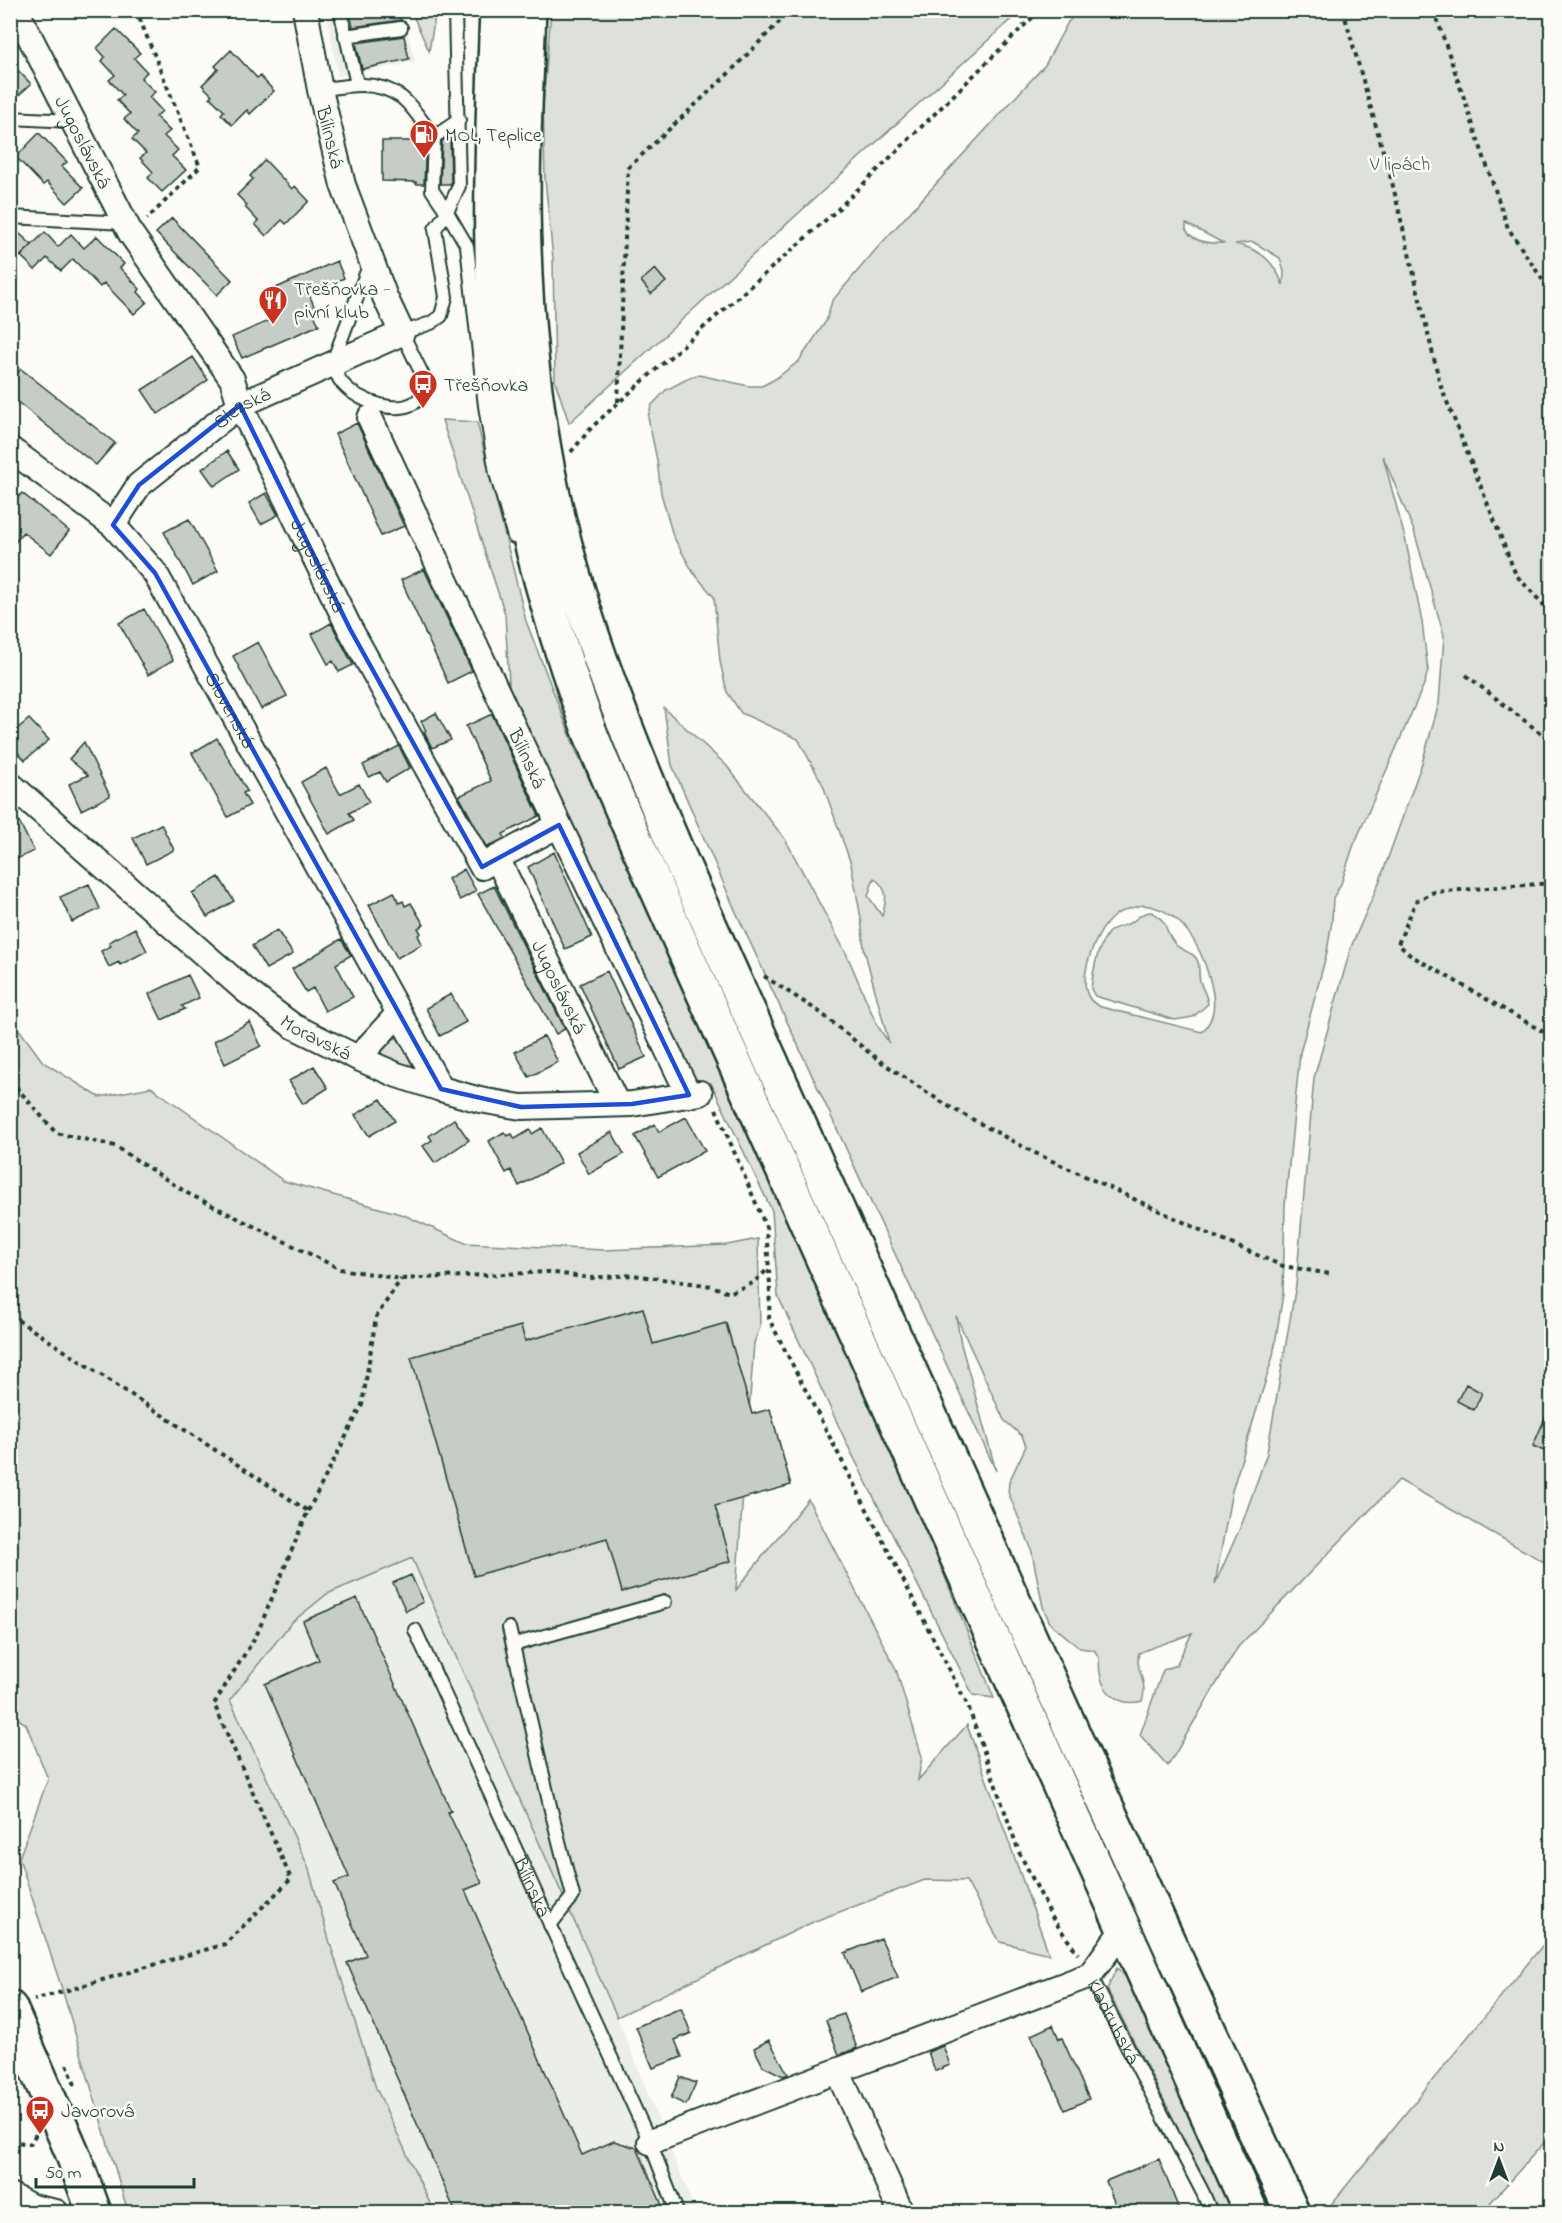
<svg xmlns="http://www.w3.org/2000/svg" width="1562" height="2223" viewBox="0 0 1562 2223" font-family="'Indie Flower',sans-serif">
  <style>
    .built { fill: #eceee9 }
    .green { fill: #dde0db; stroke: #7e8e88; stroke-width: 1.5; fill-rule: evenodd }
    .building { fill: #c6cdc7; stroke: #1f3d34; stroke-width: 1.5 }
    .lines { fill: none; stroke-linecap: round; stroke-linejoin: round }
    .lane-casing { stroke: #1f3d34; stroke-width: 16 }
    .street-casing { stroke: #1f3d34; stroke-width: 28 }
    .secondary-casing { stroke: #1f3d34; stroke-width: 38 }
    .highway-casing { stroke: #1f3d34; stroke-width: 38 }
    .path { stroke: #1f3d34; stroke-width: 4; stroke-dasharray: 4.5 4.5; stroke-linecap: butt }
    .lane { stroke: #fdfcf7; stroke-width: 12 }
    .street { stroke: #fdfcf7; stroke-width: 24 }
    .secondary { stroke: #fdfcf7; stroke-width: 33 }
    .highway { stroke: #fdfcf7; stroke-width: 33 }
    .marked { fill: none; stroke: #1d4ed8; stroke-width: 4.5; stroke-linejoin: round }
    .labels { text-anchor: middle; stroke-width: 5; stroke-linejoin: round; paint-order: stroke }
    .poi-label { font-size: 20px; fill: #1f3d34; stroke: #fdfcf7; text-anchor: start }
    .street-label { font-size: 20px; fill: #1f3d34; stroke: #fdfcf7 }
    .park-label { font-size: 20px; fill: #455e55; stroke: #fdfcf7 }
  </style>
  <rect width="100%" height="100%" fill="#fdfcf7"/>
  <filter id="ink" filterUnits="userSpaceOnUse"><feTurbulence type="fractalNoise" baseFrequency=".0167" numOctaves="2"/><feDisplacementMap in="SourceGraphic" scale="12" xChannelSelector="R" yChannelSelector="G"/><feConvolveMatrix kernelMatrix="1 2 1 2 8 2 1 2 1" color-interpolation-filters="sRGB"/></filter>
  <g filter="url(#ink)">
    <path class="built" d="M326 11H402L415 62 338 76Z
      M412 1558 617 2017 696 2212H434L376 2088 330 1943 308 1866 230 1700 291 1623 327 1594Z"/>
    <path class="green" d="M411 11H436L429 51Z
      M551 11H1020L569 423 555 381 553 259 545 179 543 105Z
      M1080 11H1551V1566L1399 1480 1238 1647 1168 1766 1140 1735 1163 1670 1176 1665 1192 1633C1175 1641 1157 1645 1139 1653 1134 1669 1149 1682 1142 1701 1121 1707 1103 1694 1100 1673 1098 1661 1102 1660 1094 1650L1080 1648 1050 1623 1043 1607 1031 1548 1008 1492 1009 1482 1026 1446 1022 1436 1004 1420 956 1316 961 1344 996 1471 736 912 672 765 664 708 726 765 785 839 847 955 877 1025 889 1043 864 949 861 918 851 864 823 785 798 739 741 713 727 692 720 662 714 597 693 572 673 536 661 493 657 460 648 417 651 406 666 390 689 378 699 375 749 386H762L775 379 799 361 826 321 832 301 878 247 1045 65 1068 22ZM1186 224H1187L1223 243C1210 244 1194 242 1186 230ZM1253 242 1280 258 1284 272 1283 285C1274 261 1260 249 1235 244ZM1383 456 1414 531 1444 636 1439 703 1422 763 1380 880 1351 947 1314 1078 1296 1285 1267 1453 1243 1521 1215 1584 1232 1491 1273 1356 1283 1294 1285 1205 1300 1053 1327 952 1332 921 1333 898 1341 884 1353 847 1425 682 1428 670 1422 622 1406 542ZM874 878C889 890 887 899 882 916L868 896ZM1143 905C1182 909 1201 947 1210 980 1215 999 1217 1017 1202 1032L1101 1007C1097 1005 1092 1002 1090 999 1076 979 1096 931 1113 917 1120 910 1134 907 1143 905Z
      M442 420 477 422 526 621 577 753 710 1035 774 1194 918 1510 994 1698 973 1695 847 1444 778 1296 772 1211 711 1083 685 1078 510 701 505 614Z
      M1151 912C1172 923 1163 933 1176 945 1183 952 1195 952 1198 962 1200 968 1198 975 1200 981 1202 989 1207 995 1208 1004L1193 1017 1175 1020 1095 996 1091 989C1093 971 1097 948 1108 933 1114 926 1123 927 1130 923 1140 918 1137 914 1151 912Z
      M10 1017 43 1062 99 1097 151 1087 284 1181 404 1215 465 1243 604 1250 727 1245 758 1239 760 1327 754 1343 736 1590 808 1499 896 1669 922 1757 918 1780 967 1725 1049 1954 1000 1942 966 1881 925 1880 815 1921 617 2017 412 1558 327 1594 291 1623 230 1700 308 1866 330 1943 376 2088 434 2212H128L62 1989 19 1858 48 1779 26 1724 10 1714Z
      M399 1038 418 1069 413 1072 380 1054 381 1045 389 1039Z
      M1551 1935V2135L1482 2212H1325Z
      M1117 1968 1125 1976 1233 2212H1218L1192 2155 1107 1989Z"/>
    <path class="building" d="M349 10H399L401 20 353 27Z
      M116 29 140 53 134 58 147 72 141 78 155 92 149 97 162 111 156 117 170 131 164 136 178 150 172 156 186 170 162 192 148 178 153 172 140 158 146 153 132 139 138 134 124 119 130 114 117 100 123 95 109 80 115 75 102 61 105 57 97 48Z
      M404 36 409 59 362 69 356 43Z
      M231 50 257 78 260 76 274 91 250 114 247 110 232 125 221 114 224 111 210 97 212 95 202 85 218 69 215 66Z
      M10 62 31 84 10 103Z
      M416 130 426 140 424 184H416V182L382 181V141H416Z
      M39 133 67 162 62 166 83 188 67 203 47 182 43 185 16 157Z
      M450 136 451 184H440L442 141Z
      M265 160 292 189 295 186 309 201 286 224 282 220 266 236 255 224 258 221 245 207 247 205 237 195 253 179 250 176Z
      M172 218 232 280 217 295 156 233Z
      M10 225 32 245 10 266Z
      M45 232 58 247 71 234 84 248 97 236 124 264 120 268 140 289 138 292 147 302 134 314 104 283 100 287 73 259 61 271 47 258 35 270 21 256Z
      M337 261 344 278 309 294 314 306 311 308 319 325 242 358 232 337 277 317 267 292Z
      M655 269 666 282 651 294 641 281Z
      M193 357 208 380 158 414 142 390Z
      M21 369 115 443 96 465 10 396V382Z
      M357 423 404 526 381 536 335 434Z
      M227 451 239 469 214 486 202 469Z
      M22 493 69 531 51 554 23 532 10 549V506Z
      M266 493 278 515 261 524 249 503Z
      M189 519 218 571 193 585 164 532Z
      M424 569 472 671 448 683 401 580Z
      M144 609 173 660 148 675 119 623Z
      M331 623 353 665 339 672 333 661 328 664 312 634Z
      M258 642 287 696 261 709 233 656Z
      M436 713 451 740 432 748 424 732 426 731 421 721Z
      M492 714 539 816 503 834 505 838 487 847 459 796 491 781 466 726Z
      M29 719 49 740 25 760 10 744V735Z
      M217 738 247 791 243 793 250 805 228 817 192 753Z
      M84 742 110 796 81 810 69 784 88 775 69 759Z
      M399 746 410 768 386 782 380 772 369 777 363 765Z
      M326 768 340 794 359 784 369 802 349 813 354 820 329 834 301 782Z
      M10 804 34 851 10 862Z
      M161 824 174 850 146 864 133 838Z
      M554 852 592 937 565 949 528 867Z
      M464 869 476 891 460 900 448 879Z
      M219 877 234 901 207 917 192 893Z
      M89 884 100 909 72 922 60 897Z
      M494 886 565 1029 556 1034 478 894Z
      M394 892 399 903 403 901 405 906 411 903 424 925 418 928 421 933 418 935 422 944 397 958 369 905Z
      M135 928 147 951 120 965 119 962 109 967 101 951 111 946 109 942Z
      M277 930 293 954 266 969 252 946Z
      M341 939 351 955 336 964 353 997 325 1011 313 988 306 992 292 969Z
      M607 971 646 1057 619 1069 580 984Z
      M188 975 199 998 182 1006 185 1009 162 1020 149 994Z
      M451 994 466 1022 440 1036 426 1008Z
      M250 1022 261 1046 225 1064 214 1041Z
      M544 1036 558 1062 529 1077 515 1052Z
      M314 1066 328 1088 303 1104 289 1081Z
      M381 1099 395 1121 369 1136 355 1115Z
      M686 1117 705 1151 658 1177 635 1136 655 1124 659 1132Z
      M454 1119 469 1140 435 1163 423 1146 432 1140 429 1136Z
      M542 1128 561 1163 519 1186 511 1170 506 1173 489 1141 504 1132 507 1136 512 1134 515 1139 530 1130 532 1134Z
      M612 1132 624 1154 589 1174 577 1152Z
      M643 1308 653 1344 726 1323 752 1414 770 1409 791 1485 715 1506 731 1561 622 1592 607 1538 474 1576 411 1357 521 1326 525 1341Z
      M1466 1384 1482 1393 1474 1410 1457 1401Z
      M1551 1404V1454L1533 1446Z
      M411 1575 423 1602 406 1611 393 1583Z
      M357 1598 451 1811 448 1812 482 1883 465 1890 582 2155 614 2141 637 2148 665 2212 455 2211 347 1963 366 1955 334 1883 349 1877 265 1684 319 1660 303 1621Z
      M881 1938 898 1977 861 1992 845 1953Z
      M681 2008 691 2033 675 2040 682 2057 653 2068 636 2027Z
      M844 2014 857 2048 839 2055 826 2020Z
      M1053 2025 1059 2039 1062 2038 1089 2099 1065 2110 1031 2035Z
      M769 2040 788 2074 783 2076 763 2066 754 2048Z
      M943 2046 950 2065 935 2071 928 2052Z
      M680 2077 696 2083 686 2105 671 2098Z
      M1159 2159 1180 2212H1118L1106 2181Z"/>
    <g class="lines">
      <g class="lane-casing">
        <g id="lane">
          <path d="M340 10 357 84"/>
          <path d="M455 10 459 186 447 212 467 246 485 406 496 473 514 537"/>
          <path d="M345 36 401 28"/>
          <path d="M320 90C348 85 376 79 401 97 414 107 424 125 434 137"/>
          <path d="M10 118 72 121"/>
          <path d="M10 217 125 223"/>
          <path d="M370 263 332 364C335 370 338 379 343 384 358 402 406 420 422 395 424 392 425 386 426 382L402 333 431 323 441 316 446 297 435 229 447 212 432 190 434 137 459 120"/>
          <path d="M509 1628 551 1810 573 1896 550 1925"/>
          <path id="s1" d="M415 1630 650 2142 677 2212"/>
          <path d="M513 1645 665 1602"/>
          <path id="s2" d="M1090 1975 1203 2193 1211 2212"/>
        </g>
      </g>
      <g class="street-casing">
        <g id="street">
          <path id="s3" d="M16 10 131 234 232 379 240 405 350 629 482 867 497 858 617 1104"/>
          <path id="s4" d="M370 418 559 825 689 1095"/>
          <path id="s5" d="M10 449 113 525 155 573 441 1089"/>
          <path id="s6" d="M113 525 139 485 240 405 402 333 385 297 343 185 320 90 305 10"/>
          <path id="s7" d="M10 784 245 990 293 1026 358 1058 397 1075 441 1089 480 1100 521 1107 632 1104 700 1093"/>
          <path d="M497 858 559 825"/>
          <path d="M358 1058 399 1013"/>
          <path d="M838 2072 901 2212"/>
          <path d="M650 2142 1090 1975 1124 1928"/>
          <path d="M10 2195 32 2207 56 2212"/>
        </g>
      </g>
      <g class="secondary-casing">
        <path id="secondary" d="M10 2008 72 2152 94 2212"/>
      </g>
      <g class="highway-casing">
        <path id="highway" d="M497 10C492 150 484 293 508 432 525 532 553 631 588 727 615 797 647 866 677 934L1251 2212
          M529 10C526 89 521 169 524 247 526 322 534 398 548 471 574 604 624 728 677 852 722 953 768 1053 813 1155 970 1508 1130 1861 1292 2212"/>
      </g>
      <path class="path" d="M136 10 200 167 147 219
        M1343 10 1393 186 1440 384 1516 575 1552 614
        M1434 10 1508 228 1552 294
        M618 402 628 168 728 74 791 10
        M571 452 592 427 618 403 837 210 1040 10
        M1466 675 1552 742
        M1552 883 1434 892 1416 901 1398 944 1410 955 1552 1037
        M764 976 821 1013 877 1059 946 1105 1033 1152 1222 1240 1283 1266 1330 1274
        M10 1080 56 1133 115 1146 187 1193 340 1269 401 1279 548 1272 590 1278 633 1275 712 1286 729 1293 753 1283 768 1269
        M716 1109 766 1227 770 1285 769 1319 968 1706 1019 1852 1053 1919 1078 1954
        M10 1315 308 1511 257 1634 214 1704 291 1879 225 1944 34 2000
        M308 1511 362 1405 376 1317 401 1279
        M67 2064 75 2085
        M10 2141 30 2144 36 2134"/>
      <use href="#lane" class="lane"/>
      <use href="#street" class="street"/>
      <use href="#secondary" class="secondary"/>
      <use href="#highway" class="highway"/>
    </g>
  </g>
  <path class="marked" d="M240 405 350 629 482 867 559 825 689 1095 632 1104 521 1107 441 1089 155 573 113 525 139 485Z"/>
  <defs>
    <g id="fuel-pin" transform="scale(1.5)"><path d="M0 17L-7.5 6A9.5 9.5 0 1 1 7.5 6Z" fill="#c8321e" stroke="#fdfcf7"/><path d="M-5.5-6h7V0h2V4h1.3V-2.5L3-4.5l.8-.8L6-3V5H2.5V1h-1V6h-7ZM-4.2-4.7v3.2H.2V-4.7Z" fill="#fff"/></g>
    <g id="restaurant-pin" transform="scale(1.5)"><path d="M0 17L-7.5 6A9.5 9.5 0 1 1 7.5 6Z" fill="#c8321e" stroke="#fdfcf7"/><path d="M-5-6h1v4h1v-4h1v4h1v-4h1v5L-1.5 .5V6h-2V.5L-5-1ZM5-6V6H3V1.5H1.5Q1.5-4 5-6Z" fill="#fff"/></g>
    <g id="bus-pin" transform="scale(1.5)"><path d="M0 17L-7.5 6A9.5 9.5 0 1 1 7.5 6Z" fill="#c8321e" stroke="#fdfcf7"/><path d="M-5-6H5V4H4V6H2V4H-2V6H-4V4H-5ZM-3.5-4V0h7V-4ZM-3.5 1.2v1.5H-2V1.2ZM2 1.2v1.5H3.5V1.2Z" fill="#fff"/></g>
  </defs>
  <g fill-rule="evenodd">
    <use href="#fuel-pin" x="424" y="134"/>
    <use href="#restaurant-pin" x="273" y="300"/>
    <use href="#bus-pin" x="423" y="384"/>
    <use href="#bus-pin" x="40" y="2110"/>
  </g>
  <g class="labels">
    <g class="poi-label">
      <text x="445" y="141">MOL, Teplice</text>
      <text x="294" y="295">Třešňovka -<tspan x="294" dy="23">pivní klub</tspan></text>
      <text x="444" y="391">Třešňovka</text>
      <text x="61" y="2117">Javorová</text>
    </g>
    <g class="street-label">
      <text transform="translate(331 137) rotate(76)" y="7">Bílinská</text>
      <text dy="7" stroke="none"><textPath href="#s3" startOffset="148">Jugoslávská</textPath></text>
      <text dy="7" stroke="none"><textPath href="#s6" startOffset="177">Slezská</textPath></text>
      <text dy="7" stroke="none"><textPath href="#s3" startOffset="634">Jugoslávská</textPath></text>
      <text dy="7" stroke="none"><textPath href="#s5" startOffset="348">Slovenská</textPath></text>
      <text dy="7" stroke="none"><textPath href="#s4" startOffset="375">Bílinská</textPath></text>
      <text dy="7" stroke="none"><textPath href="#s3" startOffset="1138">Jugoslávská</textPath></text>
      <text dy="7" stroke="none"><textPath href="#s7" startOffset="398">Moravská</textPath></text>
      <text dy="7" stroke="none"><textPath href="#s1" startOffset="282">Bílinská</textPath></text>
      <text dy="7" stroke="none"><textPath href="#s2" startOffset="52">Kladrubská</textPath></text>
    </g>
    <g class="park-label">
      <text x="1400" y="170">V lipách</text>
    </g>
  </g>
  <rect width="1562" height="2223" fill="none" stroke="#fdfcf7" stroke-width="36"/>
  <rect x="18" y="18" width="1526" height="2187" fill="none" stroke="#1f3d34" stroke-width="2" filter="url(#ink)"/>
  <g transform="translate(1499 2160)" stroke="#fdfcf7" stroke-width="4.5" paint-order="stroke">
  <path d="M0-4.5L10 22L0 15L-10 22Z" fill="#1f3d34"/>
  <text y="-9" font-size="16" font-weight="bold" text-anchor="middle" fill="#1f3d34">N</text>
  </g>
  <path d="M36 2178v9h158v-9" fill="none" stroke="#1f3d34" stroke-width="3"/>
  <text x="45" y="2178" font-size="18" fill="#1f3d34" stroke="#fdfcf7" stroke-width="4.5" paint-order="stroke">50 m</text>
</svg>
